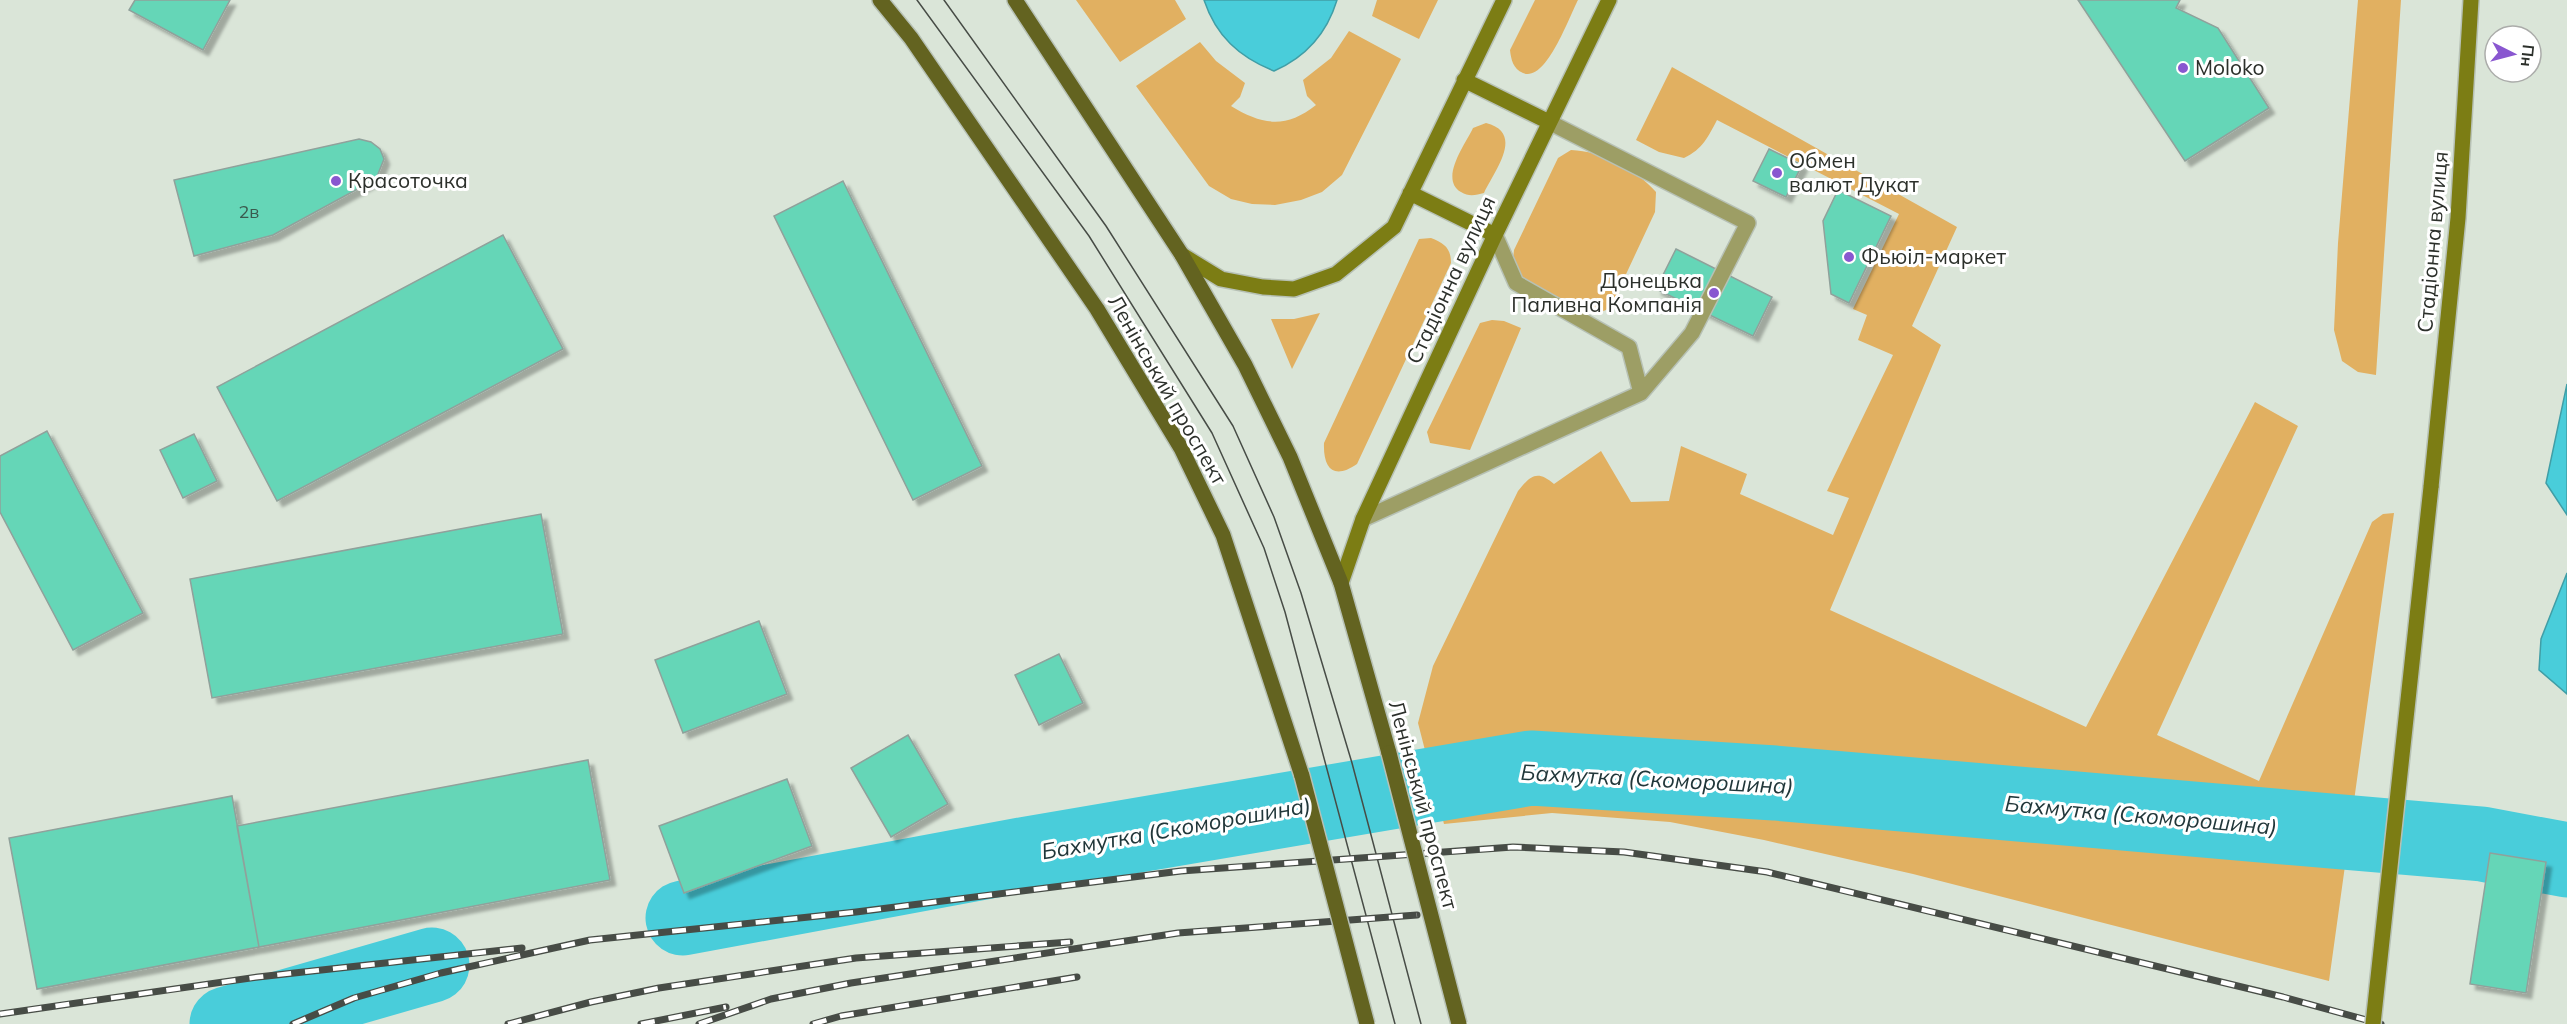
<svg xmlns="http://www.w3.org/2000/svg" width="2567" height="1024" viewBox="0 0 2567 1024" font-family="Mulish,sans-serif">
  <style>
    .green { fill: #e1b061 }
    .water { fill: #49cdda; stroke: #409ea6; stroke-width: 1.5 }
    .lines { fill: none; stroke-linecap: round; stroke-linejoin: round }
    .river { stroke: #49cdda; stroke-width: 75 }
    .building { fill: #65d6b7; stroke: #90a19b; stroke-width: 1.5; filter: url(#shadow) }
    .lane-casing { stroke: #b7c1b5; stroke-width: 18 }
    .secondary-casing { stroke: #b7c1b5; stroke-width: 18 }
    .primary-casing { stroke: #b7c1b5; stroke-width: 18 }
    .lane { stroke: #9d9e65; stroke-width: 15 }
    .secondary { stroke: #7c7d14; stroke-width: 15 }
    .primary { stroke: #636320; stroke-width: 15 }
    .tram { stroke: #474c46; stroke-width: 1.5 }
    .rail-casing { stroke: #474c46; stroke-width: 7 }
    .rail { stroke: #fff; stroke-width: 4.5; stroke-dasharray: 14; stroke-linecap: butt }
    .secondary-bridge-casing { stroke: #b7c1b5; stroke-width: 18; stroke-linecap: butt }
    .primary-bridge-casing { stroke: #b7c1b5; stroke-width: 18; stroke-linecap: butt }
    .secondary-bridge { stroke: #7c7d14; stroke-width: 15 }
    .primary-bridge { stroke: #636320; stroke-width: 15 }
    .poi-dot { fill: #8957d0; stroke: #fff; stroke-width: 2 }
    .labels { text-anchor: middle; stroke-width: 6; stroke-linejoin: round; paint-order: stroke }
    .number-label { font-size: 18px; fill: #3a5a4e }
    .poi-label { font-size: 21px; fill: #2c302b; stroke: #fff; text-anchor: start }
    .street-label { font-size: 21px; fill: #2c302b; stroke: #fff }
    .water-label { font-size: 22px; font-style: italic; fill: #21373a; stroke: #fff }
  </style>
  <defs>
    <filter id="shadow"><feDropShadow dx="5.5" dy="5.5" stdDeviation="1.5" flood-color="#0004"/></filter>
  </defs>
  <rect width="100%" height="100%" fill="#dae5d8"/>
  <path class="green" d="M1076 0H1175L1186 19 1120 62Z
    M1377 0H1438L1419 39 1372 16Z
    M1535 0H1578C1569 17 1546 83 1523 73 1513 69 1511 59 1510 50Z
    M2358 0H2401L2376 375 2358 372 2342 361 2334 330 2338 243Z
    M1349 31 1401 59 1342 175 1322 192 1301 200 1275 205 1252 204 1231 199 1209 186 1136 86 1200 42 1216 61 1245 83 1240 97 1231 106C1262 125 1286 129 1316 105L1307 96 1303 80 1331 58Z
    M1672 67 1957 227 1912 326 1941 345 1830 610 2086 727 2255 402 2298 426 2157 735 2259 781 2372 522 2383 514 2394 513 2329 981 1913 874 1764 840 1670 822 1552 813 1444 824 1418 723 1433 666 1518 491C1530 476 1537 469 1554 484L1601 451 1631 502 1669 501 1681 446 1747 474 1740 494 1833 535 1849 498 1827 491 1893 355 1858 340 1867 315 1853 309 1899 214 1717 120C1708 137 1703 149 1684 158L1659 152 1636 140Z
    M1486 123C1525 133 1495 170 1484 193 1476 195 1469 197 1461 192 1439 179 1465 145 1473 128Z
    M1571 150C1602 151 1636 169 1656 192L1655 212 1614 300 1606 310 1596 314C1582 309 1523 282 1517 272 1512 264 1513 259 1514 250L1558 158Z
    M1431 238C1444 243 1451 248 1451 263L1357 464C1334 480 1323 469 1324 443L1419 239Z
    M1320 313 1292 369 1271 319H1294Z
    M1492 320 1504 321 1521 328 1470 450 1430 443 1427 432 1480 323Z"/>
  <path class="water" d="M1204 0H1337C1327 33 1306 57 1274 71 1239 57 1216 36 1204 0Z
    M2567 384V515L2546 483Z
    M2567 573V694L2539 670 2541 639Z"/>
  <g class="lines">
    <path class="river" d="M683 918 1027 854 1531 768 1775 783 2482 844 2567 860
      M227 1024 432 965"/>
  </g>
  <path class="building" d="M135 0H230L203 50 129 10Z
    M2078 0H2180L2176 8 2218 28 2269 108 2185 161Z
    M359 139 371 142 380 149 384 159 376 179 273 235 194 256 174 180Z
    M1769 149 1802 165 1786 197 1753 181Z
    M843 181 982 466 913 500 774 216Z
    M1838 190 1891 216 1849 303 1831 294 1823 221Z
    M503 235 563 349 277 501 217 387Z
    M1676 249 1772 297 1753 336 1656 289Z
    M47 431 143 613 73 650 0 512V456Z
    M194 434 217 481 183 498 160 450Z
    M541 514 563 634 212 698 190 579Z
    M759 621 787 694 683 733 655 660Z
    M1059 654 1083 703 1039 725 1015 675Z
    M908 735 948 804 891 837 851 768Z
    M588 760 610 880 259 947 237 826Z
    M787 779 812 846 684 893 659 826Z
    M232 796 259 947 37 989 9 838Z
    M2490 853 2546 862 2526 993 2470 984Z"/>
  <g class="lines">
    <g class="lane-casing">
      <path id="lane" d="M1495 235 1516 283 1629 347 1641 393
        M1363 519 1641 393 1692 333 1748 223 1549 122"/>
    </g>
    <g class="secondary-casing">
      <path id="secondary" d="M1464 80 1549 122
        M1410 193 1495 235
        M1182 255 1221 279 1263 287 1294 289 1336 274 1394 227 1504 0
        M2431 487 2458 218 2471 0
        M1341 583 1363 519 1495 235 1609 0"/>
    </g>
    <g class="primary-casing">
      <path id="primary" d="M880 0 911 38 1097 309 1181 448 1223 535 1302 776
        M1015 0 1182 255 1245 365 1290 457 1341 583 1389 753"/>
    </g>
    <use href="#lane" class="lane"/>
    <use href="#secondary" class="secondary"/>
    <use href="#primary" class="primary"/>
    <path class="tram" d="M917 0 1089 236 1212 433 1264 548 1285 612 1395 1024
      M944 0 1106 226 1233 426 1274 517 1301 593 1352 763 1421 1024"/>
    <g class="rail-casing">
      <path id="rail" d="M0 1014 258 977 522 948
        M293 1024 354 998 441 973 590 940 856 912 1181 871 1513 847 1624 852 1767 872 2283 997 2381 1024
        M508 1024 591 1002 659 988 856 958 1070 942
        M641 1024 726 1007
        M699 1024 771 999 851 983 1178 933 1417 915
        M813 1024 841 1016 1077 977"/>
    </g>
    <use href="#rail" class="rail"/>
    <g class="secondary-bridge-casing">
      <path id="secondary-bridge" d="M2373 1024 2431 487"/>
    </g>
    <g class="primary-bridge-casing">
      <path id="primary-bridge" d="M1389 753 1459 1024
        M1302 776 1367 1024"/>
    </g>
    <use href="#secondary-bridge" class="secondary-bridge"/>
    <use href="#primary-bridge" class="primary-bridge"/>
  </g>
  <g class="poi-dot">
    <circle cx="2183" cy="68" r="6"/>
    <circle cx="1777" cy="173" r="6"/>
    <circle cx="336" cy="181" r="6"/>
    <circle cx="1849" cy="257" r="6"/>
    <circle cx="1714" cy="293" r="6"/>
  </g>
  <g class="labels">
    <g class="number-label">
      <text x="249" y="218">2в</text>
    </g>
    <g class="poi-label">
      <text x="2195" y="75">Moloko</text>
      <text x="1789" y="168">Обмен<tspan x="1789" dy="24">валют Дукат</tspan></text>
      <text x="348" y="188">Красоточка</text>
      <text x="1861" y="264">Фьюіл-маркет</text>
      <text x="1702" y="288" text-anchor="end">Донецька<tspan x="1702" dy="24">Паливна Компанія</tspan></text>
    </g>
    <g class="street-label">
      <text transform="translate(2433 242) rotate(-85)" y="7">Стадіонна вулиця</text>
      <text transform="translate(1451 280) rotate(-65)" y="7">Стадіонна вулиця</text>
      <text transform="translate(1167 390) rotate(60)" y="7">Ленінський проспект</text>
      <text transform="translate(1423 805) rotate(75)" y="7">Ленінський проспект</text>
    </g>
    <g class="water-label">
      <text transform="translate(1657 779) rotate(3)" y="8">Бахмутка (Скоморошина)</text>
      <text transform="translate(2141 815) rotate(5)" y="8">Бахмутка (Скоморошина)</text>
      <text transform="translate(1176 828) rotate(-10)" y="8">Бахмутка (Скоморошина)</text>
    </g>
  </g>
  <g transform="translate(2513 54) rotate(96)"><circle r="28" fill="#ffffff" stroke="#abacaa" stroke-width="1.5"/>
  <path d="M0-4.5L10 22L0 15L-10 22Z" fill="#8957d0"/>
  <text y="-9" font-size="16" font-weight="bold" text-anchor="middle" fill="#2c302b">Пн</text>
  </g>
</svg>
